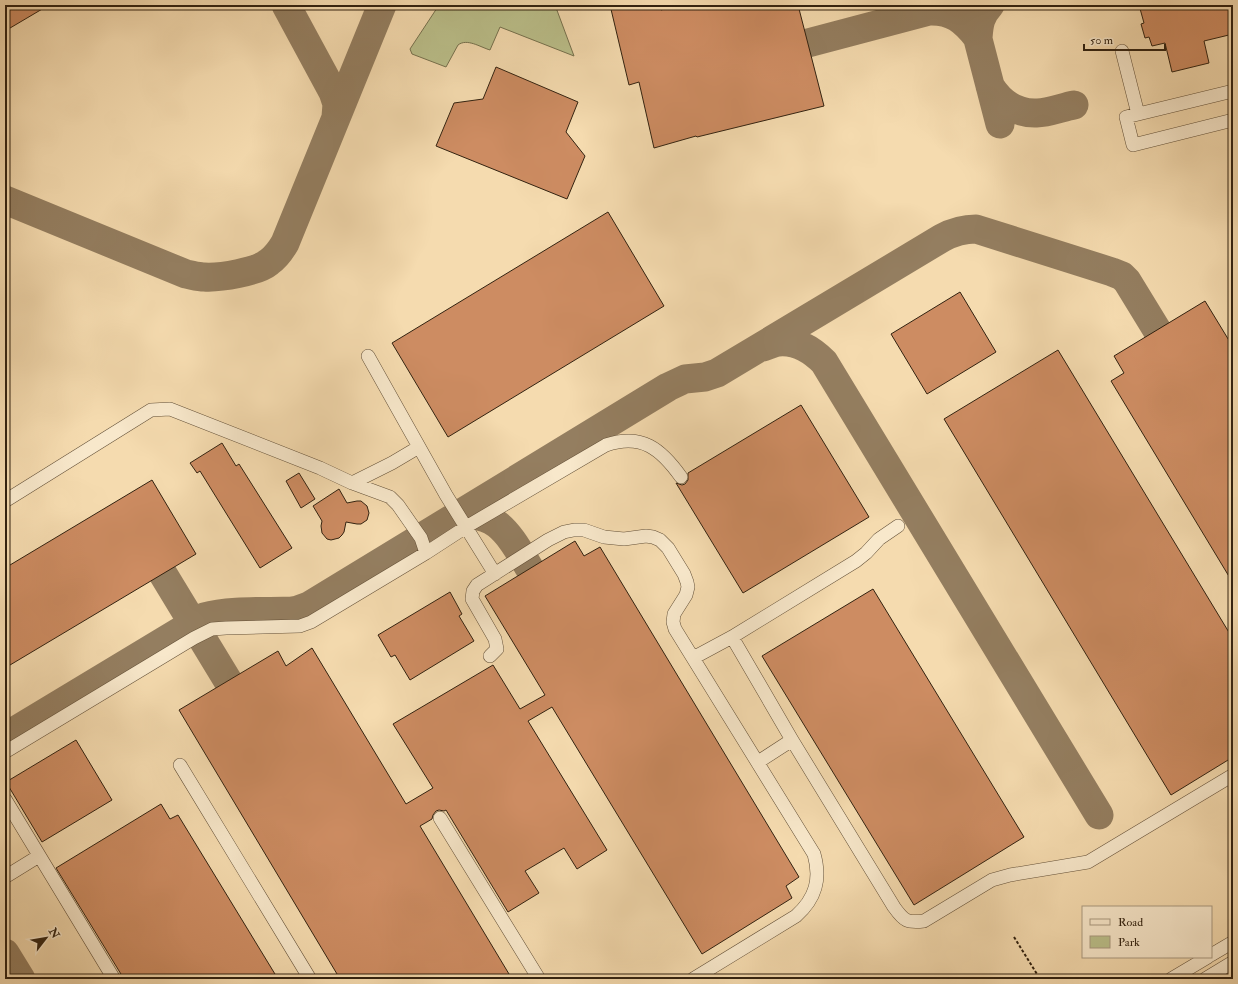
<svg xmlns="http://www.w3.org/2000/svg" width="1238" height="984" viewBox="0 0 1238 984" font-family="'IM FELL Double Pica',serif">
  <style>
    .green { fill: #bbc08b; stroke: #76714e }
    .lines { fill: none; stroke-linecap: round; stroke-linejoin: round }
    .taxiway { stroke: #947e60; stroke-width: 29 }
    .building { fill: #cd8c62; stroke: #322210 }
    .minor-casing { stroke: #635038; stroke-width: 14 }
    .path { stroke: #322210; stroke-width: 2; stroke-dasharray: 3 2; stroke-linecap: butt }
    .minor { stroke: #f8e8cb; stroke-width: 13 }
  </style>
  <rect width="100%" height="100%" fill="#f5dbaf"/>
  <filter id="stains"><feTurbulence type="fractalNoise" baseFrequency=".005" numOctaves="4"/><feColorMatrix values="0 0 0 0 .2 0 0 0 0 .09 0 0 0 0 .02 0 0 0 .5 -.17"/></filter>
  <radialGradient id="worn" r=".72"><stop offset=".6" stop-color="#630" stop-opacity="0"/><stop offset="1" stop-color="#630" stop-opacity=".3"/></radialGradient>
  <path class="green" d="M439 5H555L574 56 500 27 490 50C480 47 467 38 458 45L446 67 412 54 410 49Z"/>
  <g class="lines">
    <path class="taxiway" d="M286 5 333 92 337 104 336 117
      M973 20 1000 124
      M978 38C979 24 980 16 990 5
      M808 43 929 11C952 10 964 20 978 38
      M990 86C1000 102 1016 114 1037 113 1048 113 1063 107 1074 105
      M5 200 186 274C192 275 198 277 204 277 220 278 257 272 269 262 276 257 281 250 285 243L382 5
      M763 347C768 345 773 343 778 342 796 340 812 350 824 362L1099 815
      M452 519C495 504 511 538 530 569
      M163 574 228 681
      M5 737 204 617C230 610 266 612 292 611L298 610 309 606 668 387 685 379 705 377 717 373 942 238C953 232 963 229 976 229L1112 272 1122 276 1127 281 1157 330
      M5 953 21 979"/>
  </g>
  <path class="building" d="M5 5H49L5 31Z
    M610 5H660L661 10 678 5H798L824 106 697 137 696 136 654 148 639 82 629 85Z
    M1139 5H1233V34L1204 41 1209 63 1172 72 1165 43 1152 46 1149 37 1145 38 1141 24 1144 23Z
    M496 67 578 102 566 132 585 156 567 199 436 146 454 103 483 99Z
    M608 212 664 306 448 437 392 343Z
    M960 292 996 352 927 394 891 334Z
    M1205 301 1233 347V583L1111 381 1124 373 1114 356Z
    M1058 350 1233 639V757L1171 795 944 419Z
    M801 405 869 517 743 593 676 483 682 485 685 484 688 480V473Z
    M222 443 236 466 239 464 292 548 260 568 200 471 197 473 190 463Z
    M299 473 315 499 301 508 286 481Z
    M152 480 196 554 5 668V568Z
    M339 489 347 503 357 501H361L367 506 369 513 367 520 361 524H357L346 522 344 532 342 535 339 538 331 540 327 539 322 533 321 526 322 521 313 506Z
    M575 541 584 556 600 547 799 877 786 886 792 898 702 954 552 707 528 721 607 850 577 869 564 848 525 871 539 893 508 912 446 810 444 811 439 810 436 811 433 815 432 819 420 826 512 979H340L179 710 278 651 286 666 312 648 406 804 433 788 393 724 493 665 520 709 545 695 485 596Z
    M873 589 1024 837 914 905 762 656Z
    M450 592 462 614 459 616 474 641 410 680 395 655 391 657 378 635Z
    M76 740 112 800 42 842 6 782Z
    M161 804 170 819 178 815 278 979H124L56 868Z"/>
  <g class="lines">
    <g class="minor-casing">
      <path id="minor" d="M1122 51 1138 114
        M1233 91 1126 117 1133 145 1233 120
        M368 356 446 495 495 574
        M352 483 392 463 419 447
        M5 501 151 410 170 409 320 468 352 483 390 497 398 505 421 538 426 553
        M732 637 792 740 894 907C904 921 907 923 924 921L992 880 1010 875 1088 862 1233 775
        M490 656 497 649 495 639 472 599 473 591 477 585 548 540 564 532 574 530H584L604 537 624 539 646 536 653 537 660 540 668 548 684 574 687 582 688 587 686 595 674 614 673 622 675 629 814 854C821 879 816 898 796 916L693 979
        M693 658 732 637 856 561 866 553 879 539 898 526
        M5 752 194 638 212 629 226 628 300 626 311 622 426 553 466 527 606 445C642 433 661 449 681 477
        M758 762 792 740
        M180 765 310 979
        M5 799 114 979
        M440 818 539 979
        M5 877 39 856
        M1211 955 1233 942
        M1171 979 1208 957
        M1205 979 1233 962"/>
    </g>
    <path class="path" d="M1014 937 1040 979"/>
    <use href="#minor" class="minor"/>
  </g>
  <rect width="1238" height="984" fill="none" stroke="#f5dbaf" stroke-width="20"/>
  <rect x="6" y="6" width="1226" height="972" fill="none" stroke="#322210" stroke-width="2"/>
  <rect x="10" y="10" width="1218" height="964" fill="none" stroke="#322210"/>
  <rect x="1082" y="906" width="130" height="52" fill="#f8e8cb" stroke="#a99980"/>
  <rect x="1090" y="919" width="20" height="6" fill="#f8e8cb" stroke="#a99980"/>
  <text x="1118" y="926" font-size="12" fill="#322210">Road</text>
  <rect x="1090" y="936" width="20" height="12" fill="#bbc08b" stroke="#a99980"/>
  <text x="1118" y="946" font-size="12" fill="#322210">Park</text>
  <g transform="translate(46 938) rotate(59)" stroke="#f8e8cb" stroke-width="3" paint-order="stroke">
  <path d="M0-3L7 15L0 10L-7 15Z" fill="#322210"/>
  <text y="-6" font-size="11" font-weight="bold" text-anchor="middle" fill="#322210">N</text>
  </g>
  <path d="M1084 44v6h81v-6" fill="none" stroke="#322210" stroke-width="2"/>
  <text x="1090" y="44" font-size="12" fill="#322210" stroke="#f8e8cb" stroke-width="3" paint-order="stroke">50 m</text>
  <rect width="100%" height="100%" filter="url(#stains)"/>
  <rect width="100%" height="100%" fill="url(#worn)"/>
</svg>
